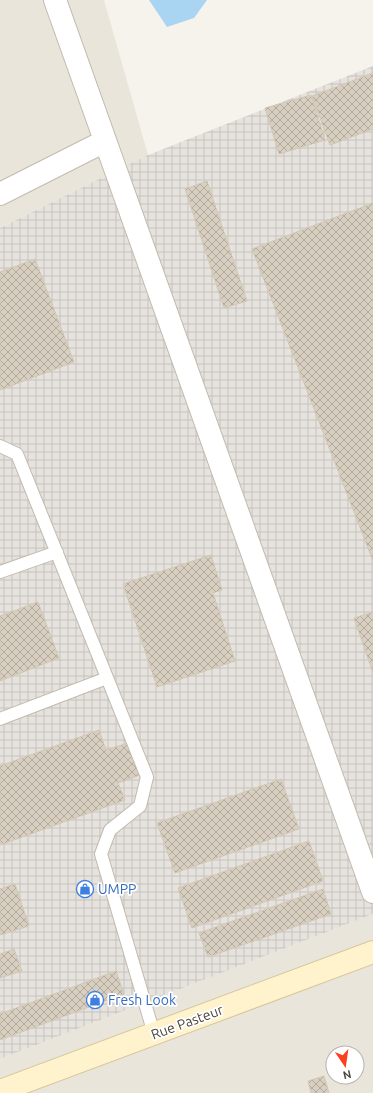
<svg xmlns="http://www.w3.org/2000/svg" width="373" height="1093" viewBox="0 0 373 1093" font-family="Ubuntu,sans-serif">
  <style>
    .residential { fill: #eae5da; fill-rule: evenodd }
    .industrial { fill: url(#industrial-grid) }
    .water { fill: #a9d4f2 }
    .building { fill: url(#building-cross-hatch); stroke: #d3c7b4 }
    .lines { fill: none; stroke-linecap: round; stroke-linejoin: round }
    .service-casing { stroke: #c2bbae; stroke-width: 14 }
    .minor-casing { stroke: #c2bbae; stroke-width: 24 }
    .secondary-casing { stroke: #d6c79b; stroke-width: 24 }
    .service { stroke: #fff; stroke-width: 12 }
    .minor { stroke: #fff; stroke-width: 22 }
    .secondary { stroke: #fff3cd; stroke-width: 22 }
    .labels { text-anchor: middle; stroke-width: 3.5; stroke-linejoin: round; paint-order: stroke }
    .shop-label { font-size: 14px; fill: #366cbe; stroke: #fff; text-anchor: start }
    .street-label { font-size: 14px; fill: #4b4439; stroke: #fff }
  </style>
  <defs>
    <pattern id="industrial-grid" width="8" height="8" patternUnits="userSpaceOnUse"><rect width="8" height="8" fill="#e6e2dd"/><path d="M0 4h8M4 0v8" fill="none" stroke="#c7c3be"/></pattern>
    <pattern id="building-cross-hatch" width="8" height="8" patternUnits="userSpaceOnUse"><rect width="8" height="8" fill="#d8cfc1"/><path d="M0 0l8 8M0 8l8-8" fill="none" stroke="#b1aa9e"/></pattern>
  </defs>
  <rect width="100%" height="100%" fill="#f6f3ec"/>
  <path class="residential" d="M0 0H104L148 155 0 228Z
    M373 914V1093H0V1059ZM333 1053H357V1077H333Z"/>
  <path class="industrial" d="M373 66V914L0 1059V228L148 155Z"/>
  <path class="water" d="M149 0H207L194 18 167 27Z"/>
  <path class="building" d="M373 73V129L330 145 312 96Z
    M311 95 325 140 279 154 265 108Z
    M207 181 247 301 224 308 185 189Z
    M373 203V561L252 249Z
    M35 259 74 362 0 390V272Z
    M211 555 222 590 213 593 235 661 157 687 123 584Z
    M38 602 59 658 0 681V616Z
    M373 612V673L354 618Z
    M99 730 106 750 128 743 140 775 118 783 125 800 0 845V766Z
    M281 779 299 829 175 873 157 823Z
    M309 841 323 881 192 928 178 888Z
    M15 884 29 926 0 935V889Z
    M323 889 331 914 208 957 199 933Z
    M14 949 22 971 0 978V954Z
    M116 971 124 994 0 1040V1014Z
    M324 1076 329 1093H311L308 1081Z"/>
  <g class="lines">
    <g class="service-casing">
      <path id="service" d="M0 446 17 454 147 777 140 806 110 830 101 854 154 1034
        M0 572 57 552
        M0 719 107 678"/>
    </g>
    <g class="minor-casing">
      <path id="minor" d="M55 0 373 892
        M0 194 105 141"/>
    </g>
    <g class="secondary-casing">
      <path id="secondary" d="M0 1091 373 952"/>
    </g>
    <use href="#service" class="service"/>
    <use href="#minor" class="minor"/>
    <use href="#secondary" class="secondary"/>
  </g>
  <defs>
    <g id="shop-ring" transform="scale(0.9)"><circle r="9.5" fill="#fff" stroke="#3f7fe0" stroke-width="1.5"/><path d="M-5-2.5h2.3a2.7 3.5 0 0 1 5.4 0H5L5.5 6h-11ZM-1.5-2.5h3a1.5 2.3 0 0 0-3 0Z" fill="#3f7fe0"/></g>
  </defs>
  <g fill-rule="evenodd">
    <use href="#shop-ring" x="85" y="889"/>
    <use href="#shop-ring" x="95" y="1000"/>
  </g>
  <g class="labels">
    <g class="shop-label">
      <text x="98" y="894">UMPP</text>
      <text x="108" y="1005">Fresh Look</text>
    </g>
    <g class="street-label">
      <text transform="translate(187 1022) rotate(-20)" y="5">Rue Pasteur</text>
    </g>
  </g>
  <g transform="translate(345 1065) rotate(167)"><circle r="19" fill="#ffffff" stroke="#b7b4b0"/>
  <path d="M0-3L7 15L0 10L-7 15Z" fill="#fc3f1d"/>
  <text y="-6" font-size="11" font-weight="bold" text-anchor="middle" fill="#4b4439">N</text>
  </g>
</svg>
